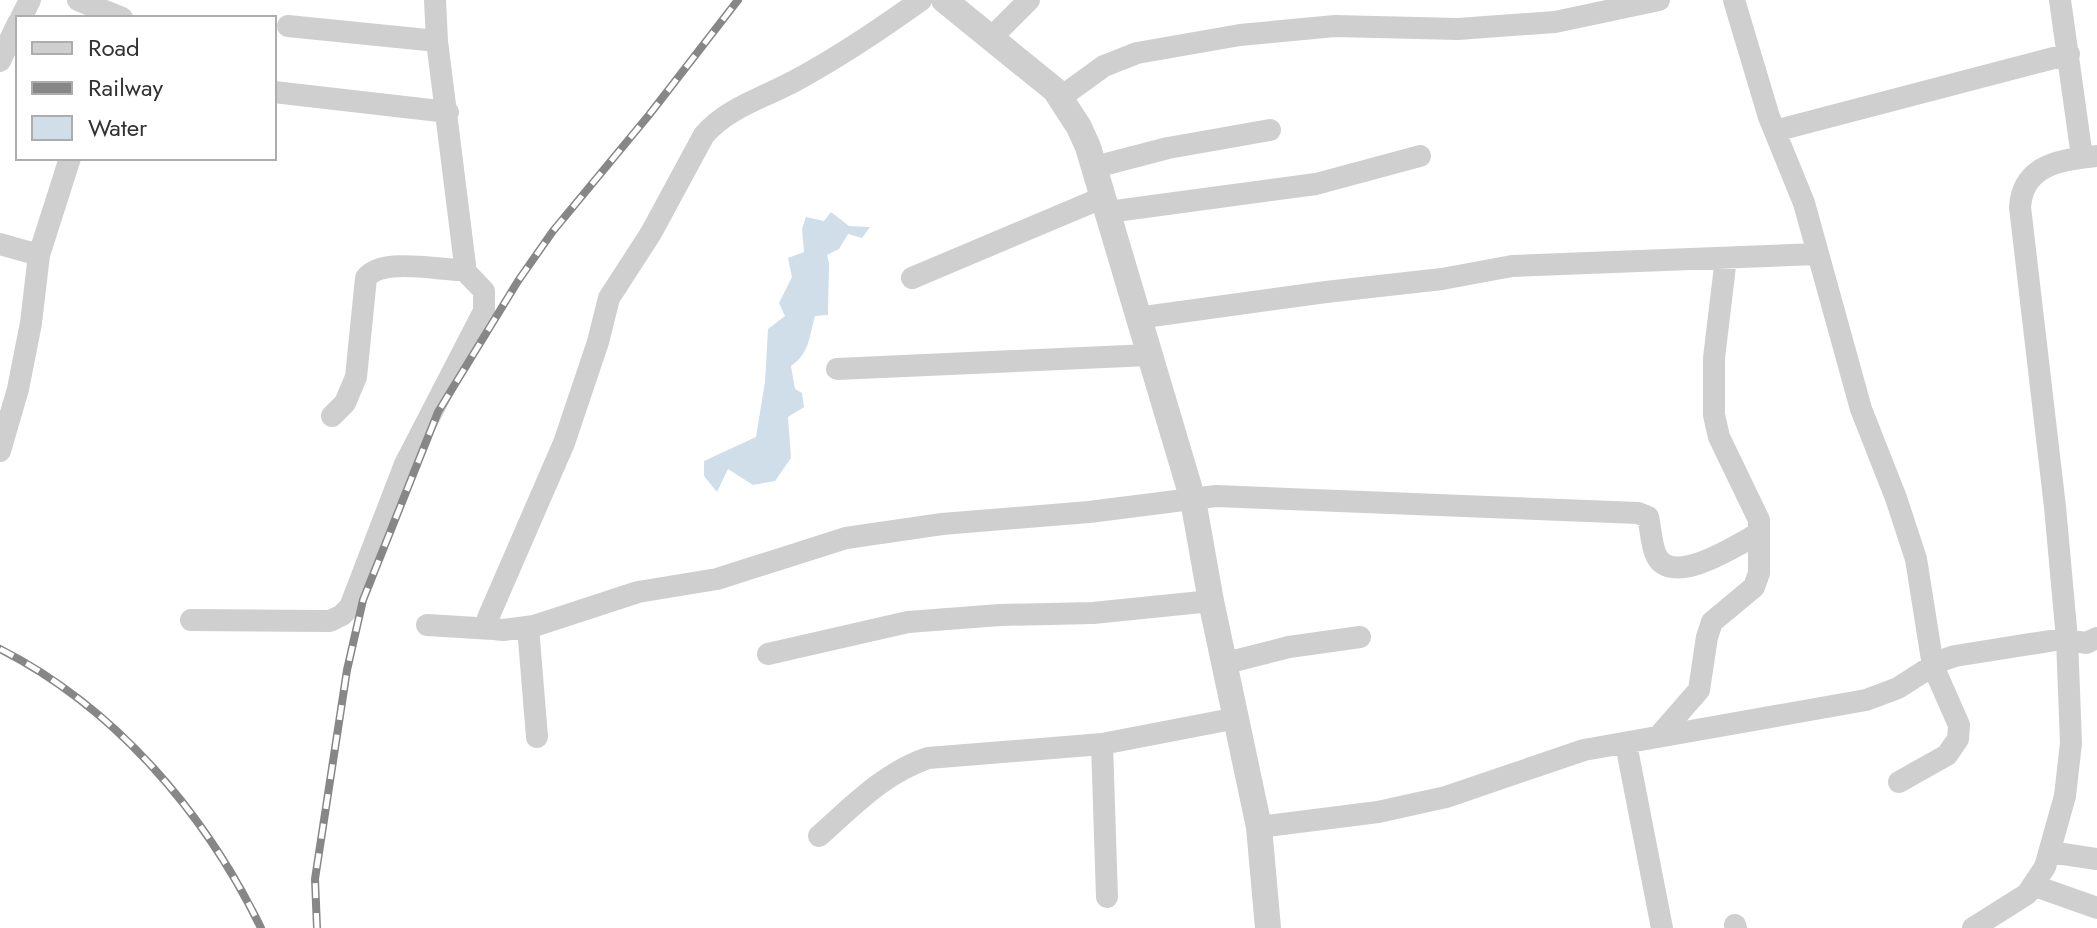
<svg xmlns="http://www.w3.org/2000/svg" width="2097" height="928" viewBox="0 0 2097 928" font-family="Jost,sans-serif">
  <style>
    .water { fill: #d0deea }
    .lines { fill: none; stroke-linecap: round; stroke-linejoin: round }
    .minor { stroke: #cfcfcf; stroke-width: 22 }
    .tertiary { stroke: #cfcfcf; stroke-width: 26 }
    .rail-casing { stroke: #878787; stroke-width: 8 }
    .rail { stroke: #fff; stroke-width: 5; stroke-dasharray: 15; stroke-linecap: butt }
  </style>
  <rect width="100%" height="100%" fill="#fff"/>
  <path class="water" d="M831 212 849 226 870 227 862 238 848 234 839 249 827 255 829 263 828 315 815 316C809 336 810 353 791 366L795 389 802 393 804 407 788 417 791 458 775 481 753 485 728 469 717 492 704 476V461L756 437 765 382 768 329 785 316 779 303 792 277 788 258 804 252 802 229 806 217 824 221Z"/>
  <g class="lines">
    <path class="minor" d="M78 0 122 18
      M921 0C882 28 842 55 800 78 767 97 729 106 704 135L651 233 609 298 598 342 564 443 488 618 493 629 503 630 534 626 638 592 717 579 846 538 942 524 1089 512 1216 496 1638 513 1648 517C1651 529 1651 544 1656 555 1671 589 1739 544 1759 533
      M1734 0 1769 117 1804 203 1861 409 1896 498 1916 559 1933 666 1959 725 1958 739 1947 755 1899 782
      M2060 0 2082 157
      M21 18 30 0
      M288 26 437 41
      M991 38 1029 0
      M0 61 18 23
      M274 92 448 112
      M1061 97 1104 66 1137 53 1240 35 1335 26 1458 29 1555 22 1659 0
      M1775 131 2069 54
      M1095 167 1168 148 1270 130
      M1108 212 1316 184 1420 156
      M0 244 39 255
      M912 278 1104 197
      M1137 318 1326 292 1442 279 1512 266 1817 254
      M837 369 1149 355
      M332 416 345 403 356 377 366 278C381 258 434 269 459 270L465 265 437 41 435 0
      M0 451 18 389 31 323 39 255 70 158
      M191 620 330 621 342 615 350 607 405 464 484 311V291L462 268
      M427 625 493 629
      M528 627 537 737
      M768 654 908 622 1000 615 1093 613 1211 601
      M1226 663 1289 647 1360 637
      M1658 737 1699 690 1707 637 1712 622 1754 587 1759 573V520L1719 437 1714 415V358L1726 258
      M1102 744 1107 897
      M1626 744 1662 928
      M1259 827 1378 812 1446 797 1584 750 1866 700 1898 688 1940 661 1955 656 2062 639 2086 643 2097 638
      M819 836C854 805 884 773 928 758L1102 744 1237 718
      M2050 852 2097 859
      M2035 886 2097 908
      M1735 925 1736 928
      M1973 928 2027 894 2045 867 2065 796 2071 743 2067 639 2055 507 2020 207C2023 164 2061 160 2097 156"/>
    <path class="tertiary" d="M944 0 1055 90 1079 127 1088 147 1193 500 1211 601 1259 827 1268 928"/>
    <g class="rail-casing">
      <path id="rail" d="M0 649C116 708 205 813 261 928
        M317 928 315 879 347 670 363 600 438 412 518 281 553 231 649 115 738 0"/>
    </g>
    <use href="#rail" class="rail"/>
  </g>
  <rect x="16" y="16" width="260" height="144" fill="#ffffff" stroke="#adadad" stroke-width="2"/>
  <rect x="32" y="42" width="40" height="12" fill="#cfcfcf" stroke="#adadad" stroke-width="2"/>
  <text x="88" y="56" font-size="24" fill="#323232">Road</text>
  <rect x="32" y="82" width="40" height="12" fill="#878787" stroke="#adadad" stroke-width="2"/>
  <text x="88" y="96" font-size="24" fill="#323232">Railway</text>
  <rect x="32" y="116" width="40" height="24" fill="#d0deea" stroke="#adadad" stroke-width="2"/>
  <text x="88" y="136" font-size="24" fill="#323232">Water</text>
</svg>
